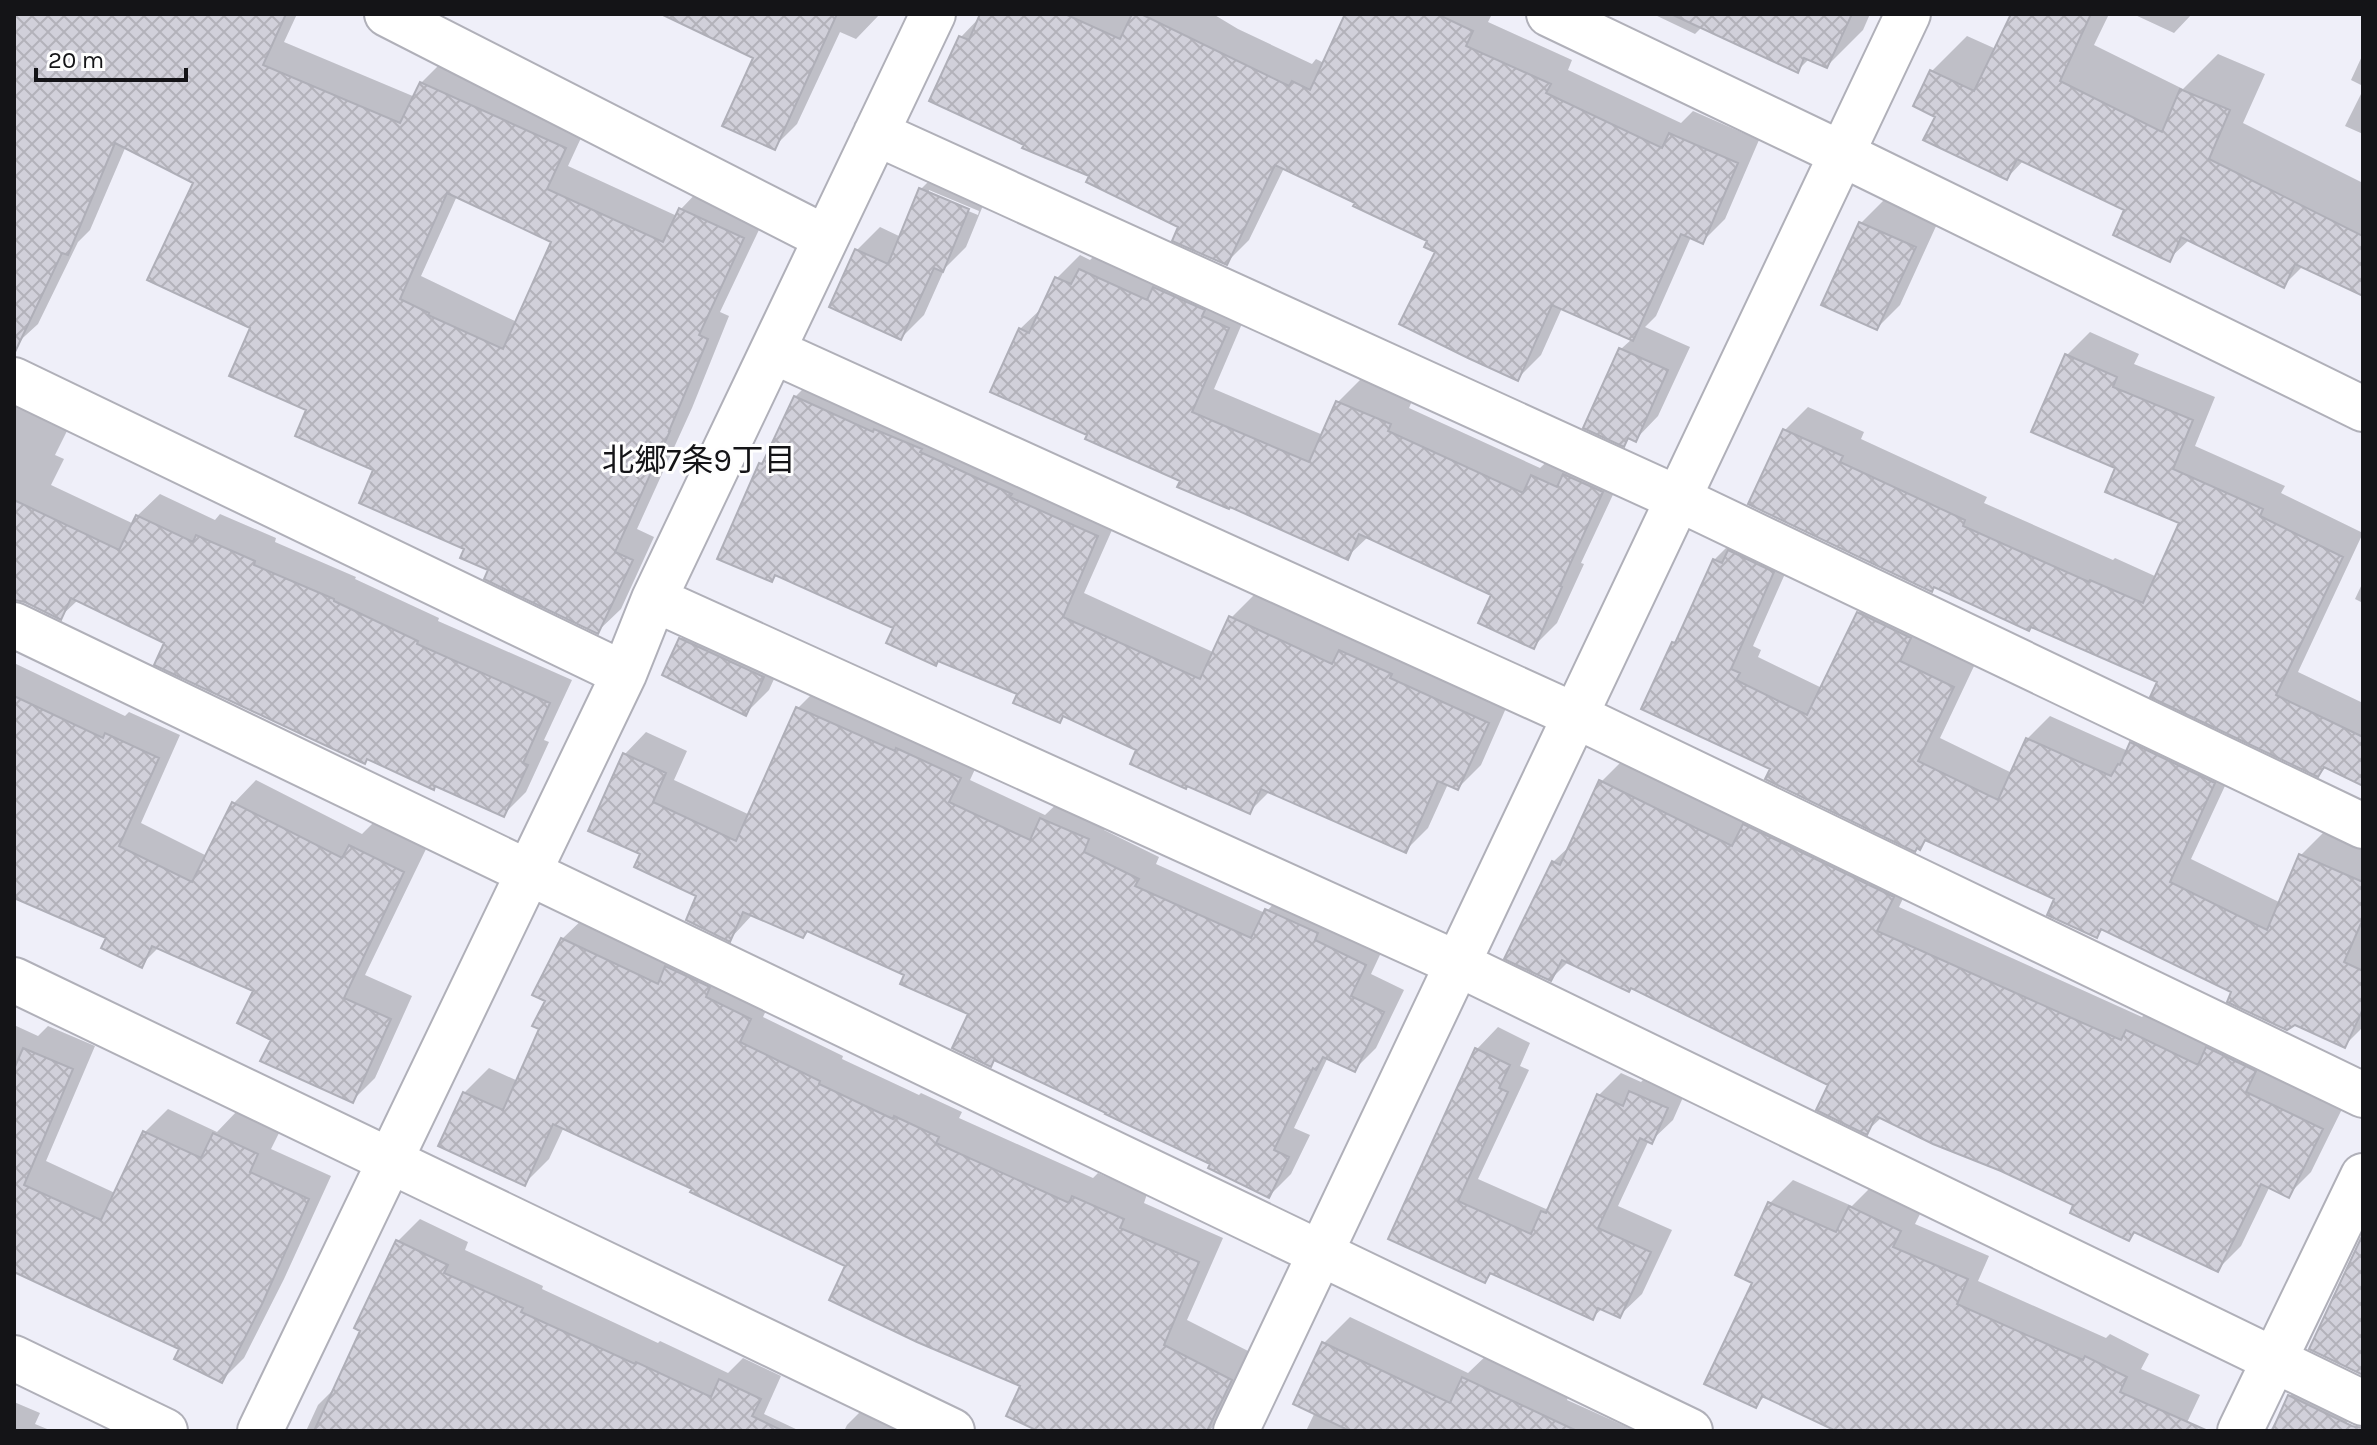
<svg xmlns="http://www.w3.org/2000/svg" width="2377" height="1445" viewBox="0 0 2377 1445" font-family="Karla,'Noto Sans JP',sans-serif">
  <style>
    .shadow { fill: #0003; fill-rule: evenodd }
    .building { fill: url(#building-cross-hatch); stroke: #afafb8; stroke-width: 2; fill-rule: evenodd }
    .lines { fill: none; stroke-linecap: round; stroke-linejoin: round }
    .minor-casing { stroke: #b0b0b9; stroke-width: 48 }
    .minor { stroke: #fff; stroke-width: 44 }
    .labels { text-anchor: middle; stroke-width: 6; stroke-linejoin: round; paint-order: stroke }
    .neighbourhood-label { font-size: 32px; fill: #141417; stroke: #fefefe }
  </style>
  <defs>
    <pattern id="building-cross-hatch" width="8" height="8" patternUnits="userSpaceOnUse" patternTransform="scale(2)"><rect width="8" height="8" fill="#d1d0da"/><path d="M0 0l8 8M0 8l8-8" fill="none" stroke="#b3b2ba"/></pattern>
  </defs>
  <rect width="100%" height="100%" fill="#efeff9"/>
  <path class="shadow" d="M14 14H297L284 42 415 97 421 83 444 60 587 125 568 166 677 216 681 209 703 186 766 215 720 312 729 316 692 408 637 529 654 537 621 609 598 631 490 569 309 409 252 327 196 182 126 146 90 230 78 242 38 324 14 346ZM457 196 554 241 517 322 421 276Z
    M715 14H880L856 39 840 32 797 124 774 147 756 57Z
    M983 14H1213L1238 29 1312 64 1316 59 1324 63 1348 14H1492L1488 22 1572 60 1568 70 1681 123 1693 111 1759 140 1725 219 1702 242 1691 237 1656 316 1645 327 1690 347 1658 416 1635 440 1631 437 1624 444 1621 349 1632 339 1562 308 1541 355 1518 378 1430 240 1357 202 1284 168 1249 240 1226 263 1181 226 1092 175 1026 144 961 37Z
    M1653 14H1870L1863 30 1827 66 1810 58 1797 71 1703 26 1695 34Z
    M2021 14H2109L2094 45 2183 89 2218 54 2265 74 2243 123 2361 182 2363 178V293L2303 266 2284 285 2190 239 2169 259 2127 209 2024 160 2007 178 1938 116 1932 71 1967 36 1996 49Z
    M2133 14H2192L2174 33Z
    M2363 54V86L2351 80Z
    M2363 90V134L2345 126Z
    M944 166 991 186 966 247 945 268 924 315 901 338 857 250 880 227 901 237 921 189ZM929 190 979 211 978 215 929 195Z
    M1884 200 1937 224 1900 305 1877 328 1824 304 1861 223Z
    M1103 247 1250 305 1214 389 1323 435 1338 402 1361 379 1412 401 1409 408 1540 468 1556 453 1625 469 1581 563 1584 564 1557 623 1534 646 1494 594 1369 536 1347 557 1090 434 1020 329 1044 306 1057 278 1080 255 1090 260Z
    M2090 332 2139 354 2134 364 2215 397 2195 446 2285 486 2281 493 2363 533 2298 672 2363 703V784L2327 766 2318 775 2160 681 1936 586 1932 590 1751 504 1785 430 1808 407 1864 432 1861 439 1987 497 1984 503 2113 560 2115 558 2157 577 2182 522 2117 467 2067 355Z
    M818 374 1120 512 1084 593 1215 653 1231 618 1254 595 1352 640 1363 628 1510 699 1481 765 1458 788 1448 784 1428 828 1405 851 1270 791 1249 812 1139 749 1065 715 1060 721 1020 693 940 659 936 663 895 627 777 574 772 579 761 464 768 457 795 397Z
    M14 405 68 429 55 455 64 459 51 485 134 524 137 516 160 494 215 520 220 514 276 538 275 542 356 577 355 579 439 618 438 621 572 680 544 740 549 742 526 792 503 815 167 642 78 600 60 617 25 600 14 598Z
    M1737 537 1796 549 1753 646 1761 650 1758 657 1822 688 1859 613 1882 590 1975 664 1940 738 2012 773 2027 739 2050 716 2128 751 2132 743 2155 720 2237 760 2191 859 2281 903 2301 855 2324 832 2363 849V1027L2344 1046 2104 928 2097 936 2057 898 1928 839 1920 847 1674 643 1680 637 1714 560Z
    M2363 582V603L2355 599Z
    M704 616 786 653 769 690 746 713 681 639Z
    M14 663 125 716 129 712 180 735 141 823 207 856 234 803 256 780 362 834 373 823 426 849 365 975 412 996 375 1078 352 1101 274 1039 256 990 159 947 141 965 109 937 14 895Z
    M820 686 981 756 970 780 1045 815 1064 797 1110 817 1104 830 1159 857 1156 864 1265 913 1288 888 1386 942 1371 974 1404 990 1376 1048 1354 1070 1328 1057 1294 1128 1310 1135 1291 1174 1269 1196 1213 1164 996 1059 990 1065 970 1013 907 974 809 930 803 936 753 914 730 939 699 895 642 853 625 754 646 732 687 751 674 780 750 815 798 708Z
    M1624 759 1915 873 1899 907 2142 1017 2151 1008 2344 1105 2311 1172 2288 1195 2270 1186 2241 1246 2218 1269 2137 1231 2129 1239 2076 1204 1882 1117 1866 1132 1831 1084 1632 986 1569 961 1551 979 1553 862 1573 843 1601 782Z
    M587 915 774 994 763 1017 843 1056 842 1059 919 1095 921 1093 962 1112 959 1118 1093 1178 1098 1173 1147 1194 1144 1203 1223 1238 1187 1320 1256 1355 1228 1412 1209 1431H1042L1023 1385 848 1265 694 1188 564 1127 549 1159 524 1184 464 1093 489 1068 518 1081 541 1028 562 939Z
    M14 1025 38 1036 48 1026 95 1046 46 1161 115 1193 145 1132 168 1109 217 1132 237 1111 280 1131 271 1149 331 1176 284 1279 244 1358 221 1381 181 1349 17 1272H14Z
    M1498 1027 1530 1043 1520 1066 1529 1070 1478 1179 1546 1209 1552 1203 1599 1095 1621 1073 1641 1082 1653 1070 1688 1086 1673 1120 1651 1141 1649 1140 1618 1206 1672 1230 1642 1294 1620 1315 1603 1308 1593 1317 1493 1272 1485 1281 1390 1238 1477 1049Z
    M1793 1180 1852 1206 1874 1184 1923 1208 1915 1224 1989 1256 1978 1281 2106 1338 2110 1334 2149 1354 2141 1369 2200 1395 2183 1431H1841L1766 1395 1755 1406 1754 1282 1770 1203Z
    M420 1219 468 1242 465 1250 543 1286 542 1289 658 1343 660 1341 728 1373 743 1358 781 1376 764 1414 800 1431H306L318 1405 336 1387 363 1330 398 1241Z
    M1350 1317 1468 1373 1490 1352 1571 1390 1567 1400 1636 1431H1306L1315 1412 1323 1344Z
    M2313 1373 2360 1396 2343 1431H2270L2290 1396Z
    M14 1402 40 1413 35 1424 52 1431H14Z
    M870 1402 920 1431H844L847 1425Z"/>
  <path class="building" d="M14 14H286L263 65 400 123 420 82 566 148 547 189 663 242 679 208 744 238 699 335 708 339 669 431H670L615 552 633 560 598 634 484 579 488 570 460 558 464 549 359 503 373 470 295 436 306 410 229 376 250 328 147 280 193 183 115 143 68 255 62 253 14 354ZM447 193 551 242 503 349 428 315 429 313 400 299Z
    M661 14H837L775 150 722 126 753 58Z
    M980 14H1065L1120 39 1132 14H1141L1289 86 1292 81 1310 90 1345 14H1437L1473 31 1466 46 1551 84 1546 93 1662 148 1669 133 1738 163 1703 244 1681 234 1633 341 1552 305 1518 381 1468 358 1399 324 1435 252 1424 247 1427 241 1353 206 1355 203 1275 165 1227 265 1172 241 1178 227 1086 182 1089 176 1022 148 1024 145 929 101 959 36 969 40Z
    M1671 14H1852L1827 68 1804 58 1798 73Z
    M2011 14H2091L2060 81 2162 132 2180 89 2230 110 2209 159 2363 236V296L2295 264 2284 288 2181 237 2170 262 2113 235 2124 210 2017 159 2007 180 1923 140 1935 117 1913 106 1930 70 1974 91Z
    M919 188 969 209 943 272 934 268 901 340 829 307 855 249 888 264Z
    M1859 222 1916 247 1877 330 1821 305Z
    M1079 269 1147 300 1153 287 1205 310 1202 316 1229 328 1192 412 1309 462 1336 401 1391 424 1388 431 1523 493 1531 475 1557 487 1563 474 1603 492 1560 586 1562 587 1534 649 1478 623 1491 595 1359 534 1348 560 1230 507 1229 509 1177 487 1180 481 1085 439 1087 435 990 392 1019 328 1029 333 1055 277 1071 284Z
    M1619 348 1668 370 1636 442 1628 438 1624 447 1583 428Z
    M2065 354 2117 377 2113 387 2193 420 2173 469 2263 509 2260 516 2343 557 2276 695 2363 737V786L2324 767 2318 777 2150 697 2157 682 2031 627 2029 631 1934 587 1932 592 1748 504 1783 429 1843 456 1840 462 1965 520 1963 526 2089 582 2090 580 2143 603 2179 523 2105 492 2115 468 2031 432Z
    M794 396 873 432 874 429 922 449 920 452 1012 494 1010 497 1098 536 1063 617 1200 679 1229 616 1332 664 1339 650 1392 674 1390 678 1489 723 1458 790 1438 781 1406 853 1261 789 1250 814 1187 786 1186 789 1130 764 1136 750 1063 716 1060 723 1013 703 1017 694 938 661 936 666 886 643 893 628 775 575 772 582 717 559 759 463 762 464Z
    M14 500 119 550 136 515 193 542 196 535 255 561 254 565 334 599V601L418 641 417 644 550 703 523 763 528 765 504 817 435 786 434 790 367 759 365 764 154 665 164 643 71 598 61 620 25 602 14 600Z
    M1728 550 1774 572 1731 669 1740 673 1736 680 1807 715 1857 612 1911 638 1900 661 1954 687 1918 761 1998 800 2026 738 2111 776 2118 764 2120 765 2130 742 2215 783 2170 882 2267 930 2299 854 2363 882V919L2344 962 2363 971V1009L2345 1048 2295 1025 2287 1030 2227 1002 2231 992 2101 929 2097 938 2047 915 2054 899 1925 840 1920 850 1917 848 1915 852 1765 779 1770 769 1641 709 1672 642 1675 643 1713 559 1722 563Z
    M679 638 764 677 746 716 662 675Z
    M14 696 103 738 105 733 159 758 119 846 192 882 232 802 342 858 349 845 404 872 344 998 391 1019 353 1103 260 1061 271 1040 237 1023 253 991 152 946 142 968 101 948 106 938 14 898Z
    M796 707 895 751 896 748 961 778 949 802 1030 840 1040 818 1089 839 1084 852 1139 879 1135 886 1251 938 1265 909 1318 933 1315 940 1366 965 1351 996 1384 1012 1355 1072 1323 1057 1316 1070 1313 1068 1274 1150 1289 1157 1269 1198 1208 1168 1210 1164 1105 1114 1106 1113 994 1060 991 1067 952 1048 968 1014 900 984 904 975 807 931 803 938 743 912 730 942 686 920 696 896 634 867 640 854 588 831 623 753 666 773 653 802 736 841Z
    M1599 780 1732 846 1743 824 1894 897 1877 931 2121 1040 2126 1030 2198 1065 2206 1047 2256 1071 2246 1092 2323 1129 2289 1198 2261 1184 2218 1272 2134 1232 2129 1241 2070 1213 2073 1205 2001 1171 1933 1144 1876 1116 1867 1135 1816 1110 1828 1085 1631 988 1629 992 1562 960 1551 981 1504 959 1552 861 1560 865Z
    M561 938 658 984 665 966 710 987 706 997 751 1019 740 1042 820 1081 819 1084 893 1119 894 1116 939 1137 936 1143 1069 1203 1072 1196 1124 1219 1120 1228 1199 1262 1164 1345 1232 1380 1207 1431H1038L1006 1416 1020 1386 917 1342 829 1300 845 1266 690 1192 692 1189 553 1124 525 1186 438 1146 463 1092 503 1110 539 1029 532 1026 545 1001 532 995Z
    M23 1048 73 1069 24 1185 101 1220 143 1131 201 1158 213 1133 258 1154 250 1172 309 1199 262 1304 222 1383 174 1359 179 1349 14 1272V1069Z
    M1475 1048 1510 1065 1499 1088 1508 1092 1458 1201 1531 1234 1541 1211 1546 1213 1597 1094 1623 1106 1629 1091 1668 1108 1652 1144 1640 1138 1598 1228 1651 1252 1620 1318 1598 1308 1593 1320 1490 1273 1485 1283 1388 1239Z
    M1768 1202 1836 1232 1849 1206 1901 1231 1893 1247 1968 1279 1957 1304 2083 1360 2085 1356 2127 1377 2120 1392 2208 1431H1836L1762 1396 1756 1408 1704 1384 1752 1283 1735 1275Z
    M2363 1234V1375L2309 1349Z
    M396 1240 448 1265 444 1273 523 1308 521 1312 635 1364 636 1362 711 1397 719 1379 761 1399 752 1416 783 1431H314L360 1331 354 1328Z
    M1322 1342 1450 1403 1462 1377 1577 1431H1350L1293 1404Z
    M2288 1395 2352 1426 2363 1428V1431H2272Z"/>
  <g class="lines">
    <g class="minor-casing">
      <path id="minor" d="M387 14 826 238
        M1549 14 1842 154 2363 409
        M876 133 1679 499 2363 826
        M773 351 1576 716 2363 1095
        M14 380 624 674
        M654 599 1458 964 2363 1403
        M14 625 1690 1431
        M14 980 952 1431
        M14 1358 165 1431
        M260 1431 624 674 654 599 933 14
        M1236 1431 1908 14
        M2240 1431 2363 1176"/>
    </g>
    <use href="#minor" class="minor"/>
  </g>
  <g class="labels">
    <g class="neighbourhood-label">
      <text x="699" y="471">北郷7条9丁目</text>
    </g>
  </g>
  <rect width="2377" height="1445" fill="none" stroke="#141417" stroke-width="32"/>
  <path d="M36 68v12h150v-12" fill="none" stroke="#141417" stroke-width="4"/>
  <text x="48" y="68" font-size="24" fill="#141417" stroke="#fefefe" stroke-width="6" paint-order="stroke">20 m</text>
</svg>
